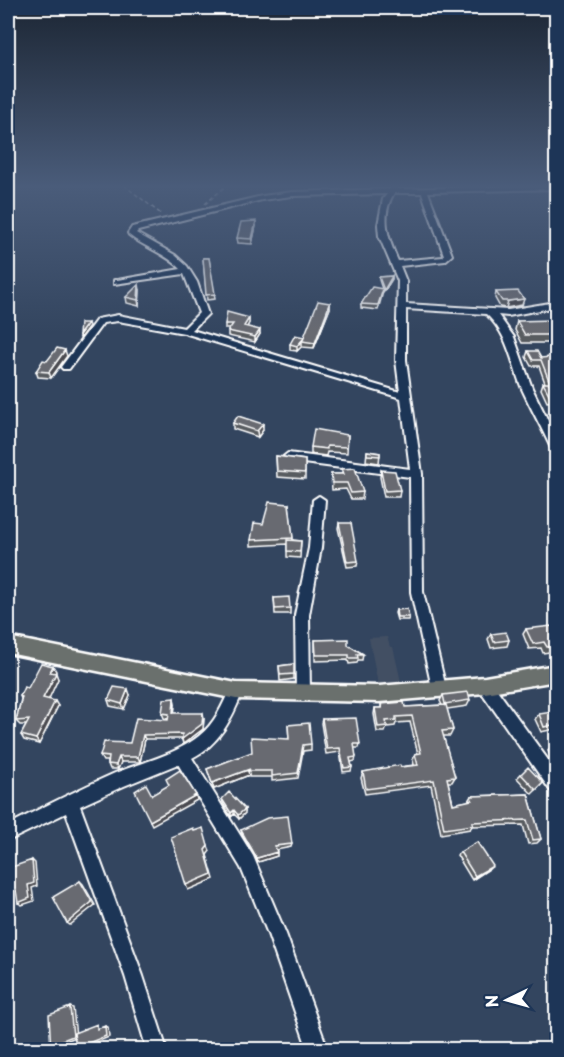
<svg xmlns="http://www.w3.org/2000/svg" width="564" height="1057" viewBox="0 0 564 1057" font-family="'Playpen Sans',sans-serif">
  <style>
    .built { fill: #435064 }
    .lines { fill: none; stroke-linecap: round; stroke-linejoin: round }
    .minor-casing { stroke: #fff; stroke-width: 4 }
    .major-casing { stroke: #fff; stroke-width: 5 }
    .path { stroke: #fff; stroke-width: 1.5; stroke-dasharray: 4 3; stroke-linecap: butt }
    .minor { fill: #1d3557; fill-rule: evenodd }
    .major { fill: #6b706d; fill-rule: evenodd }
    .wall { fill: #595b61; stroke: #fff; stroke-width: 1.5 }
    .shaded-wall { fill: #484a4f; stroke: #fff; stroke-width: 1.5 }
    .building { fill: #676a71; stroke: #fff; stroke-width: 1.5 }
  </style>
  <rect width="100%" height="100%" fill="#33455f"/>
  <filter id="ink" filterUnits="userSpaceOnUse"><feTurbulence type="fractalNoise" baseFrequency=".0167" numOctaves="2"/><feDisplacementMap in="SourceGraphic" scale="12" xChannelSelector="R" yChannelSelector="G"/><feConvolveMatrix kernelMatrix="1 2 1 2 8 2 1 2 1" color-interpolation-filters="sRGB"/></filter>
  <g filter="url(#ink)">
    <path class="built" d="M387 637 390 647H393L401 682 378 684 369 638Z"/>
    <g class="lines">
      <g class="minor-casing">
        <path id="minor" d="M395 185 398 187 397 189 556 185V189L428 192 452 255 445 261 400 266 406 281V304L508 310 556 302V307L508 316 498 315 514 337 532 388 556 437V452L551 448C542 428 531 409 522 389 511 362 509 335 486 314L406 309V360L422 474 423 592 446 688 444 693 439 695 434 693 432 688 411 592 410 477 288 461 283 457 288 453 410 469 401 398 184 333 118 321 103 323 69 369H63L61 367 97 319 118 315 184 328 199 313 184 274 114 284V280H117L181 269C167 254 145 248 129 235L128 233 132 227 262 196 292 192 390 189ZM394 193H422L444 255 443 257 398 261C388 239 380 216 394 193ZM387 194 383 199 378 225 379 236 398 281 396 360 400 392 192 330 208 314 197 282 187 266 175 255 136 233 138 231 262 200 292 196Z
          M319 496 325 500 321 548 309 615 310 694 308 699 303 701 298 699 296 694 295 615 309 548 313 500Z
          M485 678 490 680 556 771V792L550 790 480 690 478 685 480 680Z
          M236 684 241 686 243 691C232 718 220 744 192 758L253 856 286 934 328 1050H308L268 934 241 868 178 764 124 786 80 806 143 976 167 1050H147L125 976 66 813 8 841V825C43 807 79 789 115 773 143 762 175 755 199 736 215 723 223 705 231 686Z"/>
      </g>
      <g class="major-casing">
        <path id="major" d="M8 637 236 683 379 686 485 677 556 665V681L485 693 379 702 236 699 8 653Z"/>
      </g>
      <path class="path" d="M124 185 161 214
        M205 204 227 185"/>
      <use href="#minor" class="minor"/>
      <use href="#major" class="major"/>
    </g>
    <path class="wall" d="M256 226 252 244 238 243 237 238Z
      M203 258H209L215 299 207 300Z
      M392 276V279L383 293V292L378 310 361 308V304L382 289 379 280V277Z
      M556 283V296L554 289Z
      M140 290 139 306 127 303 126 297Z
      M496 292 522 305 506 308 500 307 495 298Z
      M330 303V308L314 348 301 347 302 346 297 351 290 350V344L304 337Z
      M249 318V323L247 327 260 334 255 342 228 336V331L230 329H225V324Z
      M517 321 556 329V343H522L515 330Z
      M528 351 541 358 554 363H556V401L547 402 541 389 543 383H545L539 366H531L526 357Z
      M67 356 51 378 38 377 36 371 47 361Z
      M233 423 263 430 258 437 233 429Z
      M348 435 347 453 327 452 326 456 311 454V447Z
      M367 451 380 453 379 463 366 461Z
      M276 456 305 460V479L277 477Z
      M342 469 363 492 362 499H351L346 489 332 490 331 474H342Z
      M381 470 400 490 399 497H384L380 477Z
      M289 504 293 540 301 541 300 558 287 557V544L251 546V540L263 524Z
      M339 523 358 561 357 566 347 567 338 528Z
      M274 598 290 608V614H275Z
      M396 610 409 617 408 620H397L395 613Z
      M526 629 556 636V651L543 653 541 648 529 649 523 634Z
      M491 634 509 640 507 646 491 648 488 639Z
      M315 640 348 645 363 654 362 660H358L357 663 349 664 348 660 315 661Z
      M294 664V679L280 681 279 666Z
      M56 671 55 673 58 679 48 700 58 706 39 744 24 740 21 735 26 725H20L16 721 21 699 20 696Z
      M130 695 124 709 110 706 108 700Z
      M443 695 470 700 467 706 447 709 453 730 450 736H443L455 777 452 782H448L453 804 468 801 471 796 528 794 541 839 537 843 528 844 523 825 472 826 470 829 441 834 431 785 365 794 361 778 363 772 414 765 413 760 415 754H418L410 722 396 723 395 726 387 727 385 732H377L374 714 375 708H381V704L405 707 442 705 440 701Z
      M174 698 175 704 174 713 204 718 203 729 183 744 182 739H145L140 762H121L118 769H110L108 764V761H103L100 756 130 743 168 720V719L164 718 162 713Z
      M539 714 556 722V725L554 729 541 732 535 719Z
      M322 719 360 744 359 748H354L356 757 355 761 351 762 352 767 351 771 343 772 340 752 326 754 321 723Z
      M288 725 311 744V750L303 751 298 778 272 781V777H249V775L214 789 207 769 289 739Z
      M556 746V767L548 751 552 747Z
      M521 774 543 783 532 794 517 778Z
      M222 799 245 809V813L239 819 234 814 231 817 223 803Z
      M241 830 292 844 291 847 276 850 277 856 258 862 242 834Z
      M460 852 489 869 472 880 457 855Z"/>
    <path class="shaded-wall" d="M256 221V226L252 244V239Z
      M392 276V279L383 293 384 290Z
      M139 284 140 290 139 306 138 300Z
      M524 299 522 305 506 308 508 301Z
      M330 303V308L314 348 315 343Z
      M249 318V323L245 331 244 326Z
      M88 323 89 326 80 338 79 335Z
      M260 330V334L255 342V337Z
      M304 338 302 341V346L297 351V346Z
      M65 350 67 356 51 378 49 372Z
      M263 424V430L258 437 257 431Z
      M53 666 56 671 53 677 50 672Z
      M56 673 58 679 47 703 43 698Z
      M128 689 130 695 124 709 122 704Z
      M174 698 175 704 174 718 173 713Z
      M55 701 58 706 39 744 36 739Z
      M203 713 204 718 203 729 183 744 182 739Z
      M143 735 145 739 140 762 138 757Z
      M119 757 121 762 118 769 116 765Z
      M250 769 248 771 249 775 214 789 212 783Z
      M196 795 197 800 152 825 150 821Z
      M245 809V813L239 819 238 815Z
      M234 810V814L231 817V813Z
      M208 846 210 851 207 855 214 879 188 890 186 885 205 850Z
      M277 852V856L258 862 257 858Z
      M32 860 35 863 37 886 32 888 34 901 22 905 18 903 28 885Z
      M493 866 489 869 472 880 475 876Z
      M80 881 83 884 95 905 70 925 67 923Z
      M70 1007 73 1008 76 1037 63 1042 64 1050H60V1041Z
      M105 1026 108 1027 109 1037 79 1049 76 1048Z"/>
    <path class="building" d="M256 221 252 239 237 238 241 222Z
      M203 258H209L215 294 206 295Z
      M392 276 384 290 379 277Z
      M139 284 138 300 126 297Z
      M372 287 383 289 378 305 361 304Z
      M518 291 524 299 508 301H502L496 292Z
      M318 301 330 303 315 343 302 341 304 338 297 346 290 344 295 335 304 337Z
      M227 312 249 318 244 326 260 330 255 337 228 331 233 324H225Z
      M553 320 556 329V335H525L517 321Z
      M80 323H88L79 335Z
      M57 348 65 350 49 372 36 371 43 360 47 361Z
      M528 351H537L541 358 550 357 554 363H556V395L550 396 543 383H550L541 360H533Z
      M238 416 263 424 257 431 233 423Z
      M314 429 348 435 347 447 327 446V449L311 447Z
      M367 451 380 453V456L367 455Z
      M276 456 305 460V473L277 471Z
      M355 468 363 492 351 493 347 483H332L331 474H344L342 469Z
      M381 470 395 471 400 490 385 491Z
      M269 502 289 504 293 538 251 540 254 523 263 524Z
      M339 523H351L358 561 347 562Z
      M287 540 301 541 300 552 287 551Z
      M289 597 290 608 275 609 274 598Z
      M407 609 409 617H397L396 610Z
      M552 626 556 636V646L547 647 544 642 533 644 526 629Z
      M506 632 509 640 494 642 491 634Z
      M348 639V645L363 654H357L358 658H349V655H316L315 640Z
      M41 663 53 666 50 672 56 673 43 698 55 701 36 739 21 735 29 720 16 721 22 697 20 696 24 687 28 688Z
      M294 664V674L280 675 279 666Z
      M114 687 128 689 122 704 108 700Z
      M468 692 470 700 445 704 443 695Z
      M174 698 173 713H203L202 724 182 739V734L143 735 138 757H119L116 765 108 764 109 757 100 756 104 742 130 743 136 718 168 720 169 714 162 713 164 699Z
      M404 702 405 707 446 705 453 730 442 731 455 777 447 778 453 804 472 800 471 796 528 794 541 839 533 840 527 820 472 822 473 825 444 829 434 780 366 789 363 772 400 765 401 767 418 765 415 754 421 753 412 716 396 717V720L386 721 387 726 378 727 375 708H382L381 704Z
      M552 712 556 724 544 727 539 714Z
      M356 718 360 744H354L356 757 350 758 352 767 344 768 340 748 327 749 322 719Z
      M309 723 311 744 303 745 298 773 272 776V771H248L250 769 212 783 207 769 252 752 251 737 289 739 288 725Z
      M556 746V755L552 747Z
      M528 767 543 783 536 790 521 774Z
      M180 770 196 795 150 821 135 791 146 784 152 795 169 785 166 779Z
      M229 792 245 809 238 815 234 810 231 813 222 799Z
      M288 816 292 844 275 846 277 852 257 858 241 830 267 818Z
      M193 828 194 831 203 828 208 846 205 850 212 874 186 885 171 837Z
      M477 842 493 866 475 876 460 852Z
      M32 860 34 883 28 885 30 898 18 903 16 890 14 891 12 867Z
      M80 881 92 902 67 923 53 897Z
      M70 1007 73 1036 60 1041V1050H51L49 1015Z
      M97 1024V1029L105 1026 106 1036 76 1048 74 1033Z"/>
  </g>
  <linearGradient id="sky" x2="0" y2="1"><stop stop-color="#1c2634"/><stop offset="0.56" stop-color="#4a5c7a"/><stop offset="1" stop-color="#4a5c7a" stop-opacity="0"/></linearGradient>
  <rect width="564" height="333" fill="url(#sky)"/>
  <rect width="564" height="1057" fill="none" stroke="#1d3557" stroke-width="30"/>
  <rect x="15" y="15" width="534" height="1027" fill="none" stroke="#fff" stroke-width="2" filter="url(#ink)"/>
  <g transform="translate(507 1000) rotate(265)" stroke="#1d3557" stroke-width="4.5" paint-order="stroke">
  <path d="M0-4.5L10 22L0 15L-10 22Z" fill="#ffffff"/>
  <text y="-9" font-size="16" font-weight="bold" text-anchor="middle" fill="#ffffff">N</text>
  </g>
</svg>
